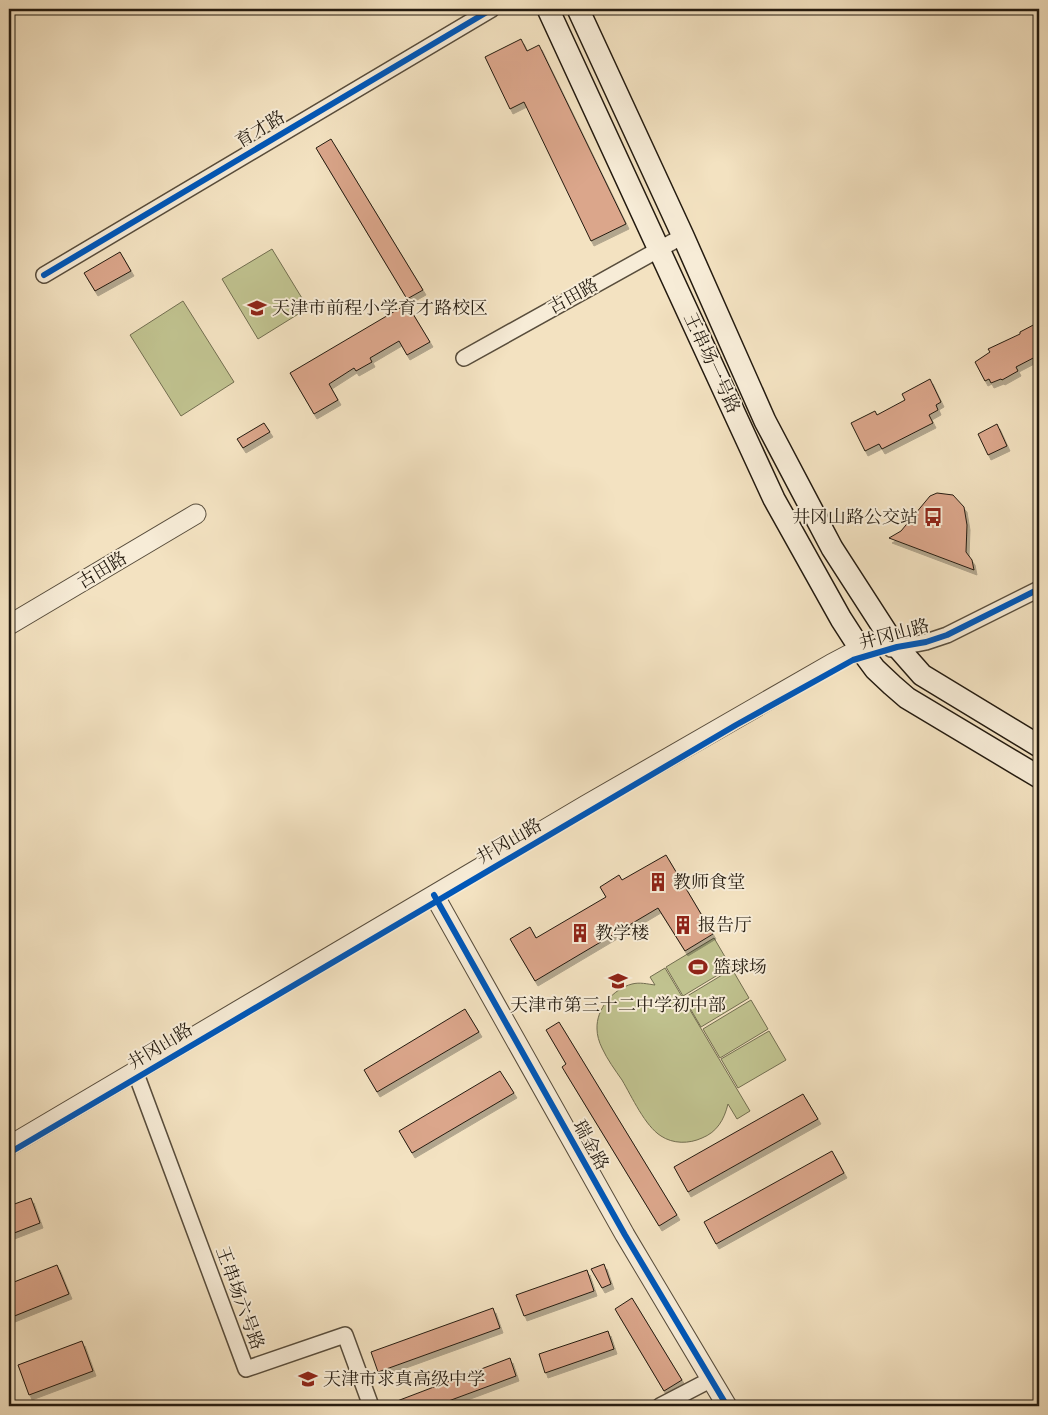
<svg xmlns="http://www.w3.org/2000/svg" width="1048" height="1415" viewBox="0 0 1048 1415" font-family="'IM FELL English','Noto Serif SC',serif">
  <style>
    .green { fill: #c0c28f; stroke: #726e50 }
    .building { fill: #dba68b; stroke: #241b10; filter: url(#shadow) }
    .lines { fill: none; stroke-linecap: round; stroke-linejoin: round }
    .minor-casing { stroke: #584d3c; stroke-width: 18 }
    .tertiary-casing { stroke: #584d3c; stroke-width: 21 }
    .secondary-casing { stroke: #241b10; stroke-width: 24 }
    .minor { stroke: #f7ecd7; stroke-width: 15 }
    .tertiary { stroke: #f7ecd7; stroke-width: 19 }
    .secondary { stroke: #f7ecd7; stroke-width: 21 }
    .cycleway-casing { stroke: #f7ecd7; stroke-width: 9 }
    .cycleway { stroke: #0057b8; stroke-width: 6 }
    .labels { text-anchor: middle; stroke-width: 4; stroke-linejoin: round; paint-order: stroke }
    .street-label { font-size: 18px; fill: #241b10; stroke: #f7ecd7 }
    .poi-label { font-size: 18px; fill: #241b10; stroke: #f7ecd7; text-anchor: start }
  </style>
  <defs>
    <filter id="shadow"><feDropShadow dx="3" dy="5" stdDeviation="0" flood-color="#0004"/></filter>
  </defs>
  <rect width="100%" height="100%" fill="#f3e2c1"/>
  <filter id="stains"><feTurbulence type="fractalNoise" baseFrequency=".004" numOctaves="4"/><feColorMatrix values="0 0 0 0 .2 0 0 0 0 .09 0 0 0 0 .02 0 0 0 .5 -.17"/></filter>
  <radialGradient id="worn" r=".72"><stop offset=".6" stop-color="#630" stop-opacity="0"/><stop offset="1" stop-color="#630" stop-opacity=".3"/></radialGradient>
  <path class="green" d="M272 249 308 308 258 339 222 279Z
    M183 301 234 382 181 416 130 335Z
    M714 938 731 967 683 996 666 967Z
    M665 968 750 1111 737 1119 728 1104C724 1120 717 1132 702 1138 689 1144 673 1144 661 1136 645 1126 632 1097 622 1080 615 1070 607 1059 602 1048 599 1042 597 1035 597 1029 596 1009 613 989 632 984 640 982 647 984 655 985L650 977Z
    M732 969 749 998 701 1027 684 998Z
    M751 1000 768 1029 720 1058 703 1029Z
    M769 1031 786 1060 738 1088 721 1059Z"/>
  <path class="building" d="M521 39 527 51 539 45 626 224 591 241 524 102 510 109 485 57Z
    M331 139 423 290 407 299 316 148Z
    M120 252 131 271 95 291 84 273Z
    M407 304 430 342 407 355 399 341 370 358 372 362 356 371 354 368 329 384 338 400 314 414 290 373Z
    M1039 322V355L1016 367 1018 371 1002 380 1001 379 991 383 989 379 985 381 975 362 990 352 988 349 1020 334V332Z
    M930 379 941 402 936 405 938 410 929 415 933 423 882 449 879 444 865 451 851 423 875 411 877 415 905 400 902 394Z
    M264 423 270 432 243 448 237 439Z
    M997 424 1007 446 988 455 978 434Z
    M937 493 953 495 964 507 967 525 966 552 972 560 974 570 889 538 901 531 930 496Z
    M666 855 713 934 685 951 658 908 535 981 510 939 530 927 536 938 606 897 600 887 619 875 622 880Z
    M465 1009 479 1032 377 1092 364 1070Z
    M559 1022 677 1215 659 1226 562 1067 566 1064 546 1030Z
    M500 1071 514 1093 412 1153 399 1131Z
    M803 1094 818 1119 688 1192 674 1167Z
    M832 1151 844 1173 716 1244 704 1222Z
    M31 1198 40 1223 9 1235V1206Z
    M604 1264 611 1284 602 1288 591 1269Z
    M57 1265 69 1294 12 1317 9 1308V1284Z
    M587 1270 594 1291 524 1316 516 1295Z
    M632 1298 682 1380 664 1391 615 1309Z
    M493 1308 500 1328 378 1372 371 1352Z
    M608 1331 614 1349 545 1373 539 1354Z
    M82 1341 93 1371 29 1395 18 1365Z
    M510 1358 516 1376 435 1406H384Z"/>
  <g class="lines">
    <g class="minor-casing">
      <path id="minor" d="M44 275 492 9
        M464 358 683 236
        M891 649 926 642 947 635 1039 589
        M135 1071 246 1369 345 1335 371 1406
        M660 1406 710 1380"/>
    </g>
    <g class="tertiary-casing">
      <path id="tertiary" d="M9 625 196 514
        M434 895 625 1235 727 1406
        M9 1146 586 805 831 664 850 654 892 641"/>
    </g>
    <g class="secondary-casing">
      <path id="secondary" d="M548 9 774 499 841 619 861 650 875 669 892 685 907 698 1039 777
        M578 9 683 236 765 421 832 548 892 641 922 675 1039 746"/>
    </g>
    <use href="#minor" class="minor"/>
    <use href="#tertiary" class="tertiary"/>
    <use href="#secondary" class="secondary"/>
    <g class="cycleway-casing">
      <path id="cycleway" d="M44 275 492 9
        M434 895 625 1235 727 1406
        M9 1153 736 725 853 660 897 647 926 642 947 635 1039 589"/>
    </g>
    <use href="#cycleway" class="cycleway"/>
  </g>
  <defs>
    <g id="school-bare" transform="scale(1.5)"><path d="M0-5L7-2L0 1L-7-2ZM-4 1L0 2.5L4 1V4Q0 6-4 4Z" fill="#8f2418" stroke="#f7ecd7" stroke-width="2.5" paint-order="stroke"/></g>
    <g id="bus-bare" transform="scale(1.5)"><path d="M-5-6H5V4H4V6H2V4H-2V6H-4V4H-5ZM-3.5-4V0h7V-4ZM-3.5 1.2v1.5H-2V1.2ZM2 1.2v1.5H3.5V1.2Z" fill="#8f2418" stroke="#f7ecd7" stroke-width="2.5" paint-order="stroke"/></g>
    <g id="building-bare" transform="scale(1.5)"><path d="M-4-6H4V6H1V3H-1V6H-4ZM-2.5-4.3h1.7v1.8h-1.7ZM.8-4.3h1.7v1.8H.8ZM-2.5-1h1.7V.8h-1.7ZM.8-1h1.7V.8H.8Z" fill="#8f2418" stroke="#f7ecd7" stroke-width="2.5" paint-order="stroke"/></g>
    <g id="stadium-bare" transform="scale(1.5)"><path d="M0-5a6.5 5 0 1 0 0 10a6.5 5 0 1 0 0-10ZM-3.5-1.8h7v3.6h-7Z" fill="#8f2418" stroke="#f7ecd7" stroke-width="2.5" paint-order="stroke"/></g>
  </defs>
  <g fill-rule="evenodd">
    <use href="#school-bare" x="257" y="308"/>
    <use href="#bus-bare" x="933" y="517"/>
    <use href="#building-bare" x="658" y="882"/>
    <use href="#building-bare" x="683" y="925"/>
    <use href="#building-bare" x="580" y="933"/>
    <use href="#stadium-bare" x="698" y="967"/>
    <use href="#school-bare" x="618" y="981"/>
    <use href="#school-bare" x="308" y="1379"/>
  </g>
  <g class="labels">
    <g class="street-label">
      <text transform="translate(260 129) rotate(-31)" y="6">育才路</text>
      <text transform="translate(573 296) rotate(-29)" y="6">古田路</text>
      <text transform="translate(712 363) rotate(65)" y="6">王串场一号路</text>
      <text transform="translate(102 570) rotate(-31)" y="6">古田路</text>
      <text transform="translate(894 634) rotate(-15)" y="6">井冈山路</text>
      <text transform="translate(509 841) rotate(-30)" y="6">井冈山路</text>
      <text transform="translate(160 1046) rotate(-31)" y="6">井冈山路</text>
      <text transform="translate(591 1145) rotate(61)" y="6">瑞金路</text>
      <text transform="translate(240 1298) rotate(70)" y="6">王串场六号路</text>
    </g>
    <g class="poi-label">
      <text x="272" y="314">天津市前程小学育才路校区</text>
      <text x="918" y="523" text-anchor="end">井冈山路公交站</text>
      <text x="673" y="888">教师食堂</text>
      <text x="698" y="931">报告厅</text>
      <text x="595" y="939">教学楼</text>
      <text x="713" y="973">篮球场</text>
      <text x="618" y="1011" text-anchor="middle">天津市第三十二中学初中部</text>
      <text x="323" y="1385">天津市求真高级中学</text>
    </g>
  </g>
  <rect width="1048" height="1415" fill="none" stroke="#f3e2c1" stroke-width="30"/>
  <rect x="10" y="10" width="1028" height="1395" fill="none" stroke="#241b10" stroke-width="2.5"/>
  <rect x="15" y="15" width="1018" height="1385" fill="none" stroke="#241b10"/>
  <rect width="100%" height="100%" filter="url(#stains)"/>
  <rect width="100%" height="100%" fill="url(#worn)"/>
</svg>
